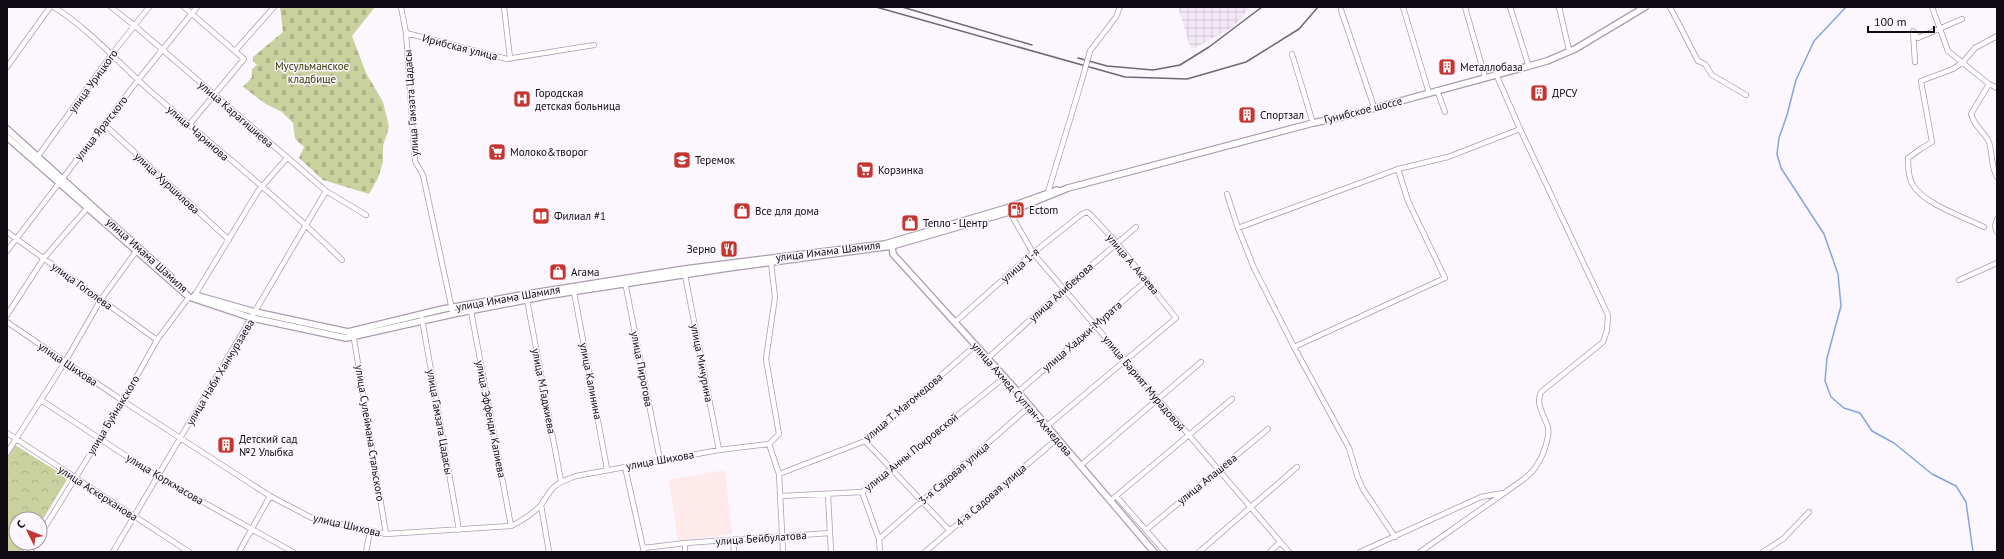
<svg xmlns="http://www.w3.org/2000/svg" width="2004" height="559" viewBox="0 0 2004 559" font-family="'PT Sans',sans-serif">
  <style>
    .industrial { fill: url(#industrial-grid) }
    .education { fill: #fee9eb }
    .cemetery { fill: url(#cemetery-stones) }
    .park { fill: url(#park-crowns) }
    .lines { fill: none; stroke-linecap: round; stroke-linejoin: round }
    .stream { stroke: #82a6dd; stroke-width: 1.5 }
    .minor-casing { stroke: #aa9daf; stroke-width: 6 }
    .major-casing { stroke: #aa9daf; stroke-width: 8 }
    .minor { stroke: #fff; stroke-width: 4.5 }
    .major { stroke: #fff; stroke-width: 5.5 }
    .rail { stroke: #6e6870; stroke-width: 1.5 }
    .minor-bridge-casing { stroke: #aa9daf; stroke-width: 6; stroke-linecap: butt }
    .minor-bridge { stroke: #fff; stroke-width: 4.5 }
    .labels { text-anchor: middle; stroke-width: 3; stroke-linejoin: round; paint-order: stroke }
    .street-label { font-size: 11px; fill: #100b12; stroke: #fcf6fe }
    .park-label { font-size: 11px; fill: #353b05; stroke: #fcf6fe }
    .poi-label { font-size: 11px; fill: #100b12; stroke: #fcf6fe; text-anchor: start }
  </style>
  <defs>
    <pattern id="industrial-grid" width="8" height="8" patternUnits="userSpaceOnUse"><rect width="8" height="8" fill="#f4e8f7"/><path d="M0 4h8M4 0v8" fill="none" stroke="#d0c6d3"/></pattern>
    <pattern id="cemetery-stones" width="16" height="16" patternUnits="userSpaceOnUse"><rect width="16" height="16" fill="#c9d29e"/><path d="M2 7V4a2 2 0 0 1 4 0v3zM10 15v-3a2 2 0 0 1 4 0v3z" fill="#acb387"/></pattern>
    <pattern id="park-crowns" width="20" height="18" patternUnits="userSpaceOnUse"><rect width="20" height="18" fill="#c9d29e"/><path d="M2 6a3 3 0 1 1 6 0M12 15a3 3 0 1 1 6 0" fill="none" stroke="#acb387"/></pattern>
  </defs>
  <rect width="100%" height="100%" fill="#fcf6fe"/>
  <path class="industrial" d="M1178 7H1250L1233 27 1191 50Z"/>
  <path class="education" d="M725 470 732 534 678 541 669 480Z"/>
  <path class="cemetery" d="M280 7H375L352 36 366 73 383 102 389 127 383 146V162L378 178 369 194 323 180 299 158 304 147 295 139 293 123 282 112 266 104 243 87 252 77V69L257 65 253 61V57L283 32Z"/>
  <path class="park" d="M15 445 68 478 40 524V519H16V543H28L23 552H7V458Z"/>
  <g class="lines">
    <path class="stream" d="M1846 7 1814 41 1796 80 1787 115 1779 138 1777 154 1781 168 1824 234 1838 274 1841 306 1827 358 1825 381 1831 397 1844 408 1860 413 1872 431 1894 443 1932 474 1956 486 1966 502 1973 552"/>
    <g class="minor-casing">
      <path id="minor" d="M54 7C93 32 122 67 157 97 219 151 284 202 342 260
        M111 7 135 26 326 191 366 215
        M184 7 244 59 189 125
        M401 7 406 33 415 161 423 175 453 314
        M504 7 510 58
        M1403 7 1429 93
        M1465 7 1485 77
        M1510 7 1529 67
        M1559 7 1569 50
        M1670 7 1698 61 1705 64 1712 75 1746 95
        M1932 7 1948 51 1989 84 1997 88
        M1341 10 1374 107
        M406 33 507 59 594 45
        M235 51 274 7
        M1090 51 1116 17 1120 7
        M1292 54 1313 123
        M1915 62 1913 31 1918 38 1962 19
        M7 67 50 7
        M1989 84 1971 114C1975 127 1982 130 1988 140 1993 150 1990 165 1997 177
        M1437 90 1445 112
        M105 125 229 240
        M38 156 112 54 149 7
        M1227 194 1238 228 1254 268 1294 347 1349 448 1358 478 1363 489 1395 537
        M1049 195 1048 192 1082 80
        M1008 209 1033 253 1289 552
        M1997 219 1995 226 1997 232
        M1984 227C1964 217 1924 204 1913 185 1908 178 1908 166 1908 158L1922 148 1932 142 1921 81 1953 69 1963 62 1975 48 1997 36
        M1238 228 1398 169 1448 157 1520 129
        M7 232 157 340
        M7 251 138 80 197 7
        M685 275 719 450
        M1959 280 1997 263
        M625 282 660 460
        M574 292 607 469
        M195 295 258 191 287 158
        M527 300 561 481
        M471 311 511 526
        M7 315 44 258 88 207
        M422 319 459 530
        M7 322 123 401 270 496 312 518 386 534 511 526C522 521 532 514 541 505 545 499 549 492 554 487 560 481 568 479 576 476L719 450 769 444
        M955 322 1033 253 1082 214 1087 212 1090 214 1116 242 1176 318 1047 426
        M353 333 386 534
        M1294 347 1445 278 1408 201 1398 169
        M988 358 1064 289 1136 227
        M1018 392 1147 280
        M41 400 158 477 293 552
        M7 433 189 552
        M865 441 950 531
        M769 444 779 434 766 359 775 297 771 263
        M769 444 779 474 783 552
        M7 453 65 362 100 301 137 250
        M1080 466 1201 362
        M625 467 644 552
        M779 474 865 441 976 345
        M862 492 879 539 880 552
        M828 495 831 552
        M781 496 862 492 1005 377
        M1117 497 1165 552
        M1110 501 1232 399
        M541 505 549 552
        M1146 530 1268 429
        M40 535 123 401 157 340 189 297
        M879 539 1030 406
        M733 540 734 552
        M685 543V552
        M644 548 685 543 830 533
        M30 552 35 543
        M113 552 326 191
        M239 552 270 496
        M366 552 370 531
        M925 552 1058 438
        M1199 552 1297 467
        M1270 552 1280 542
        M1360 552 1481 497 1503 493
        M1420 552 1524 479C1529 475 1535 469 1538 463 1543 456 1550 436 1548 428 1545 415 1535 406 1541 392L1603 342 1607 330 1608 315 1520 129 1496 74
        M1763 552 1783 539 1809 512"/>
    </g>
    <g class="major-casing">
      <path id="major" d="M7 129 171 277
        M7 137 189 297 252 318 346 338 453 314 551 295 728 268 892 246 1009 212 1068 188 1313 123 1342 117 1547 61 1575 49 1645 7
        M892 246 893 254 1018 392 1154 552
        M195 295 255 312 348 332 443 309 527 294 685 269 885 244 1007 208 1057 190"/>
    </g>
    <use href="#minor" class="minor"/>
    <use href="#major" class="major"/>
    <path class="rail" d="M876 7 1125 77 1187 79 1246 62 1299 29 1318 7
      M902 7 1032 45
      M1078 58 1107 66 1153 70 1180 65 1209 47 1262 7"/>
    <g class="minor-bridge-casing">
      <path id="minor-bridge" d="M1082 80 1090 51"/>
    </g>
    <use href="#minor-bridge" class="minor-bridge"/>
  </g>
  <defs>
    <g id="building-square" transform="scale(0.9)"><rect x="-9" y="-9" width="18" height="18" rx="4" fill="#c33530" stroke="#fcf6fe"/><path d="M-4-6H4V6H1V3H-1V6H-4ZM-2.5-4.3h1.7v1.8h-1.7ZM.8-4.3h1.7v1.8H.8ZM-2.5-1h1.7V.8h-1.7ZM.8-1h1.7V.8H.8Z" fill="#fff"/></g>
    <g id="hospital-square" transform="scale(0.9)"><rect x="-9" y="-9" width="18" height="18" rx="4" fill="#c33530" stroke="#fcf6fe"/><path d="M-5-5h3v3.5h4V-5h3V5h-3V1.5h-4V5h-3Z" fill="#fff"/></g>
    <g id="supermarket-square" transform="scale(0.9)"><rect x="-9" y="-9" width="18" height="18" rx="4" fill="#c33530" stroke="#fcf6fe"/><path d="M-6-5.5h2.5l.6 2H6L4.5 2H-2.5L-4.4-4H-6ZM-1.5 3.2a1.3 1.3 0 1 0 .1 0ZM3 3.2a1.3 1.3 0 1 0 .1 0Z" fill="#fff"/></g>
    <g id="school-square" transform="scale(0.9)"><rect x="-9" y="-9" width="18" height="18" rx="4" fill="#c33530" stroke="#fcf6fe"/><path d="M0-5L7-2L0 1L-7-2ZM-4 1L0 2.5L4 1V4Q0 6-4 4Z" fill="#fff"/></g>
    <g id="fuel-square" transform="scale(0.9)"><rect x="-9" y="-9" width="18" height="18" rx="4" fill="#c33530" stroke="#fcf6fe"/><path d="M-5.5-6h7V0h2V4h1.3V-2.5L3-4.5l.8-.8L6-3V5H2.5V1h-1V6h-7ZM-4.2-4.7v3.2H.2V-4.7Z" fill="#fff"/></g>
    <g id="shop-square" transform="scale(0.9)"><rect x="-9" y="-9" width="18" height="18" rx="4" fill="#c33530" stroke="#fcf6fe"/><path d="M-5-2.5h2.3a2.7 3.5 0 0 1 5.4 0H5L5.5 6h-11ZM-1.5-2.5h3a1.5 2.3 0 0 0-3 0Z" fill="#fff"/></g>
    <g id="library-square" transform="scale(0.9)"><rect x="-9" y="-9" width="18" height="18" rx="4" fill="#c33530" stroke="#fcf6fe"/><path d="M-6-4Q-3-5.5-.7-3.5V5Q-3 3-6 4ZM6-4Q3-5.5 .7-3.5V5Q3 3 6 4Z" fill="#fff"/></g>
    <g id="restaurant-square" transform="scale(0.9)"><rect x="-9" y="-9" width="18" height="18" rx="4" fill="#c33530" stroke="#fcf6fe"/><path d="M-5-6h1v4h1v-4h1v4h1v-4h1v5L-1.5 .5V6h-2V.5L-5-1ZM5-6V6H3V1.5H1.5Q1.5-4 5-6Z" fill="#fff"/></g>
  </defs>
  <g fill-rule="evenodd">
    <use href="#building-square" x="1447" y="67"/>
    <use href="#building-square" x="1539" y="93"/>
    <use href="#hospital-square" x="522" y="99"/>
    <use href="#building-square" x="1247" y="115"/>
    <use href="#supermarket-square" x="497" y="152"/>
    <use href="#school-square" x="682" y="160"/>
    <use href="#supermarket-square" x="865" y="170"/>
    <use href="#fuel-square" x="1016" y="210"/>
    <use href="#shop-square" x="742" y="211"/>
    <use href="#library-square" x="541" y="216"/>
    <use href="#shop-square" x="910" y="223"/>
    <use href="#restaurant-square" x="729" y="249"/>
    <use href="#shop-square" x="558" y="272"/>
    <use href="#building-square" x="226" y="445"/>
  </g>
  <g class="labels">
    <g class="street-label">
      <text transform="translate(460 47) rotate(14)" y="4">Ирибская улица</text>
      <text transform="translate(93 81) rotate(-54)" y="4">улица Урицкого</text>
      <text transform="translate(411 103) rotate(-94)" y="4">улица Гамзата Цадасы</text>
      <text transform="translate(1363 110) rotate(-14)" y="4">Гунибское шоссе</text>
      <text transform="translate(236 114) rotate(41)" y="4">улица Карагишиева</text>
      <text transform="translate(101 128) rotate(-52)" y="4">улица Ярагского</text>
      <text transform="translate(198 133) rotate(41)" y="4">улица Чаринова</text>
      <text transform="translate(167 183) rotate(43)" y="4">улица Хуршилова</text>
      <text transform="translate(828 251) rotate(-7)" y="4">улица Имама Шамиля</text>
      <text transform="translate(147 255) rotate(42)" y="4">улица Имама Шамиля</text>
      <text transform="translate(1133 264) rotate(50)" y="4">улица А. Акаева</text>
      <text transform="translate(1020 265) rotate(-41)" y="4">улица 1-я</text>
      <text transform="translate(82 286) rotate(36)" y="4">улица Гоголева</text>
      <text transform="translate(1061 292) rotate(-42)" y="4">улица Алибекова</text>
      <text transform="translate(508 298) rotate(-10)" y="4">улица Имама Шамиля</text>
      <text transform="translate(1082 336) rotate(-41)" y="4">улица Хаджи-Мурата</text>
      <text transform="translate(702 363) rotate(79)" y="4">улица Мичурина</text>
      <text transform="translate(68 364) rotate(34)" y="4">улица Шихова</text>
      <text transform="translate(642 369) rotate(79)" y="4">улица Пирогова</text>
      <text transform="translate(220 372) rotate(-59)" y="4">улица Наби Ханмурзаева</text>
      <text transform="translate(591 381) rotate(79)" y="4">улица Калинина</text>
      <text transform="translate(1144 383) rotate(50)" y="4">улица Барият Мурадовой</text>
      <text transform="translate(544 391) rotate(79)" y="4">улица М.Гаджиева</text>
      <text transform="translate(1022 399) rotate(49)" y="4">улица Ахмед Султан-Ахмедова</text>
      <text transform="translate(903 407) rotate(-40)" y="4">улица Т. Магомедова</text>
      <text transform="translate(113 415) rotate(-59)" y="4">улица Буйнакского</text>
      <text transform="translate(491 419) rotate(79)" y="4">улица Эффенди Капиева</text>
      <text transform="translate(440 422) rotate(80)" y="4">улица Гамзата Цадасы</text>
      <text transform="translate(370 433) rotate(81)" y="4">улица Сулеймана Стальского</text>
      <text transform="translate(911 452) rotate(-39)" y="4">улица Анны Покровской</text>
      <text transform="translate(660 460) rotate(-10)" y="4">улица Шихова</text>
      <text transform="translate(954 473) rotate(-41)" y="4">3-я Садовая улица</text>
      <text transform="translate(165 479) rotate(31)" y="4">улица Коркмасова</text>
      <text transform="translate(1207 479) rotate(-39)" y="4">улица Апашева</text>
      <text transform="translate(98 493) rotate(33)" y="4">улица Аскерханова</text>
      <text transform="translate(991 495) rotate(-41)" y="4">4-я Садовая улица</text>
      <text transform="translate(347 525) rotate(13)" y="4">улица Шихова</text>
      <text transform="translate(761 538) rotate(-4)" y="4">улица Бейбулатова</text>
    </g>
    <g class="park-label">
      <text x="312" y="70">Мусульманское<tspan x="312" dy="13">кладбище</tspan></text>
    </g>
    <g class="poi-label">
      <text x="1460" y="71">Металлобаза</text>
      <text x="535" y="97">Городская<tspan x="535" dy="13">детская больница</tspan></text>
      <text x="1552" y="97">ДРСУ</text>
      <text x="1260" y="119">Спортзал</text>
      <text x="510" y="156">Молоко&amp;творог</text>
      <text x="695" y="164">Теремок</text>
      <text x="878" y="174">Корзинка</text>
      <text x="1029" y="214">Ectom</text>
      <text x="755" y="215">Все для дома</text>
      <text x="554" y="220">Филиал #1</text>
      <text x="923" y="227">Тепло - Центр</text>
      <text x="716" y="253" text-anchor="end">Зерно</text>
      <text x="571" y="276">Агама</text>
      <text x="239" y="443">Детский сад<tspan x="239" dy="13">№2 Улыбка</tspan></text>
    </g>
  </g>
  <rect width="2004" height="559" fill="none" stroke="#100b12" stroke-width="16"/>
  <g transform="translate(28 531) rotate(313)"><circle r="19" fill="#fcf6fe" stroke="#9e98a0"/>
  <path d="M0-3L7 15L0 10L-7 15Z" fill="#c33530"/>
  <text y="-6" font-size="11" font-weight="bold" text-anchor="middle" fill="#100b12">С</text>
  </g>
  <path d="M1868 26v6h66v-6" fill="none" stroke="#100b12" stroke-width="2"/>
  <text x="1874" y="26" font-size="12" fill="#100b12" stroke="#fcf6fe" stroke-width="3" paint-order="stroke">100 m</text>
</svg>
